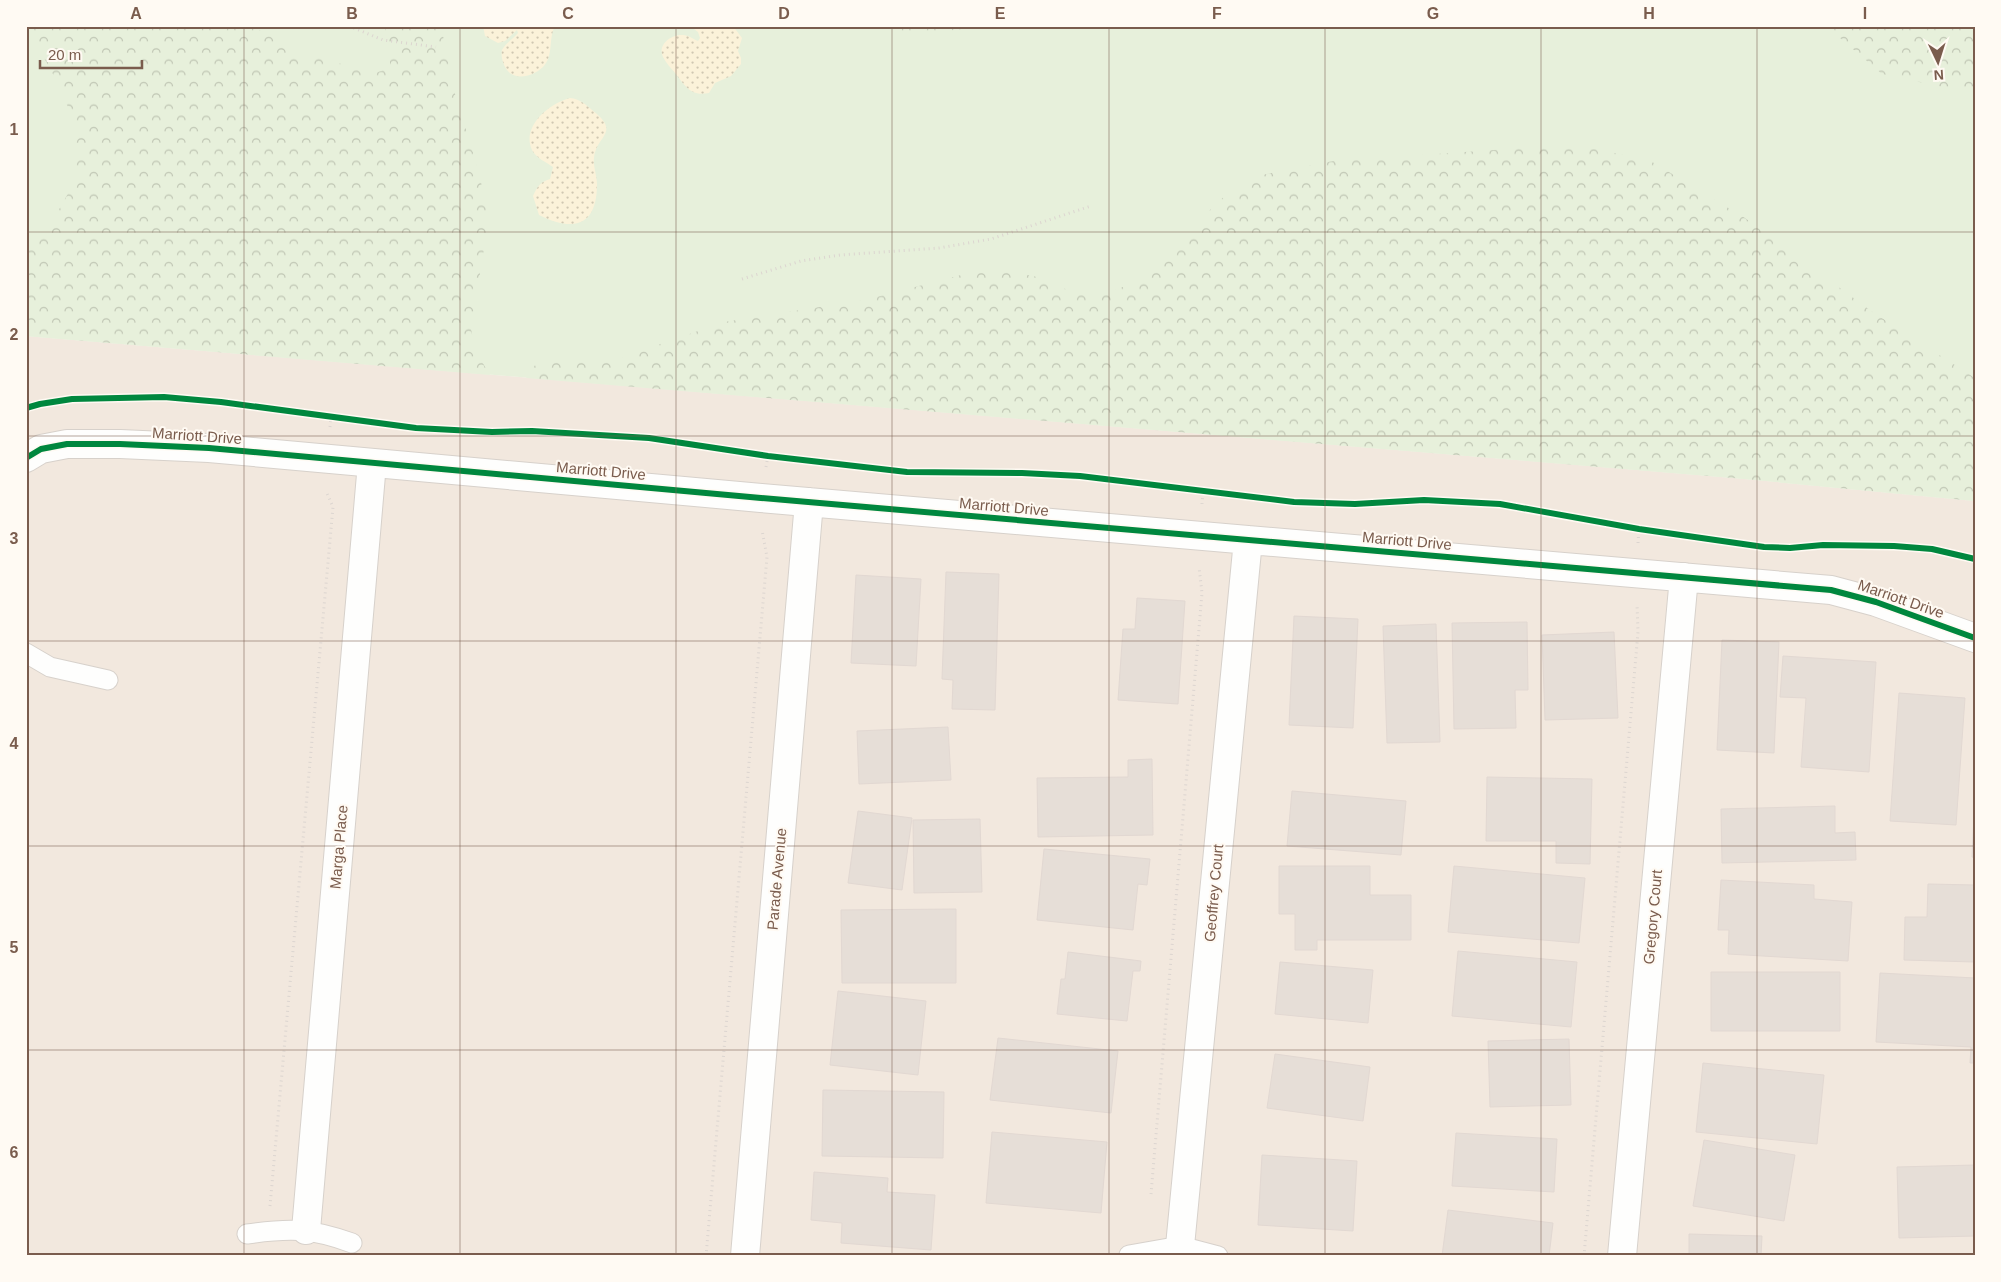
<svg xmlns="http://www.w3.org/2000/svg" width="2001" height="1282" viewBox="0 0 2001 1282" font-family="Arial,sans-serif">
  <style>
    .residential { fill: #f2e8de }
    .grass { fill: #e7f0db }
    .forest { fill: url(#forest-crowns) }
    .sand { fill: url(#sand-dots) }
    .building { fill: #e6ded7; stroke: #e2d8d2 }
    .lines { fill: none; stroke-linecap: round; stroke-linejoin: round }
    .service-casing { stroke: #d7d1cb; stroke-width: 21 }
    .minor-casing { stroke: #d7d1cb; stroke-width: 30 }
    .path { stroke: #dcd5d0; stroke-width: 3; stroke-dasharray: 1 4; stroke-linecap: butt }
    .service { stroke: #fefefd; stroke-width: 19 }
    .minor { stroke: #fefefd; stroke-width: 28 }
    .cycleway-casing { stroke: #fffaf3; stroke-width: 9 }
    .cycleway { stroke: #00873e; stroke-width: 6 }
    .grid { fill: none; stroke: #7a5c4d; stroke-width: 1; stroke-opacity: 0.55 }
    .labels { text-anchor: middle; stroke-width: 4; stroke-linejoin: round; paint-order: stroke }
    .street-label { font-size: 15px; fill: #7a5c4d; stroke: #fffaf3 }
    .neatline { fill: none; stroke: #7a5c4d; stroke-width: 2 }
    .grid-label { font-size: 16px; text-anchor: middle; font-weight: bold; fill: #7a5c4d }
  </style>
  <defs>
    <pattern id="forest-crowns" width="20" height="18" patternUnits="userSpaceOnUse" patternTransform="scale(1.25)"><rect width="20" height="18" fill="#e7f0db"/><path d="M2 6a3 3 0 1 1 6 0M12 15a3 3 0 1 1 6 0" fill="none" stroke="#c0c6b4"/></pattern>
    <pattern id="sand-dots" width="8" height="8" patternUnits="userSpaceOnUse" patternTransform="scale(1.25)"><rect width="8" height="8" fill="#fbf2d9"/><path d="M2 2h.1M6 6h.1" fill="none" stroke="#d0c7b2" stroke-width="1.8" stroke-linecap="round"/></pattern>
  </defs>
  <rect width="100%" height="100%" fill="#f9f5f0"/>
  <path class="residential" d="M26 336 1745 479 1975 501V1256H26Z"/>
  <path class="grass" d="M26 26H1975V501L1745 479 26 336Z"/>
  <path class="forest" d="M26 26H252L301 53 375 73 390 68V45L384 26H441L455 94 478 169 489 218 471 329 476 352 490 375 26 336V250L52 222 75 181 76 127 59 85 39 49 26 42Z
    M886 26H987L898 37Z
    M1826 26H1975V94L1882 74Z
    M1523 148 1595 149 1649 160 1745 218 1874 313 1975 378V501L1745 479 526 378 538 361 614 360 724 322 865 300 965 274 1009 271 1042 278 1074 293 1104 294 1136 282 1179 244 1218 201 1256 176 1333 161Z"/>
  <path class="sand" d="M483 26H555C548 39 554 56 543 67 530 79 509 82 503 62 502 59 501 54 502 50 505 44 514 38 518 33L517 30 505 41 498 43 485 36Z
    M690 26H733L742 38 738 51 741 58V64L731 76 715 83 709 93C690 97 685 85 675 73 671 68 666 63 663 57 657 44 672 34 683 35 688 35 693 39 698 41L700 38 698 32Z
    M570 98C580 99 585 104 592 110 622 133 596 135 594 158 593 166 597 176 597 184 597 227 573 232 539 215L533 196C537 187 540 182 550 179L553 167C546 162 536 158 532 150 521 126 550 103 570 98Z"/>
  <path class="building" d="M946 572 999 574 995 710 952 709 953 680 942 679Z
    M856 575 921 579 916 666 851 663Z
    M1137 598 1185 601 1178 704 1118 700 1123 629H1135Z
    M1294 616 1358 619 1353 728 1289 725Z
    M1527 622 1528 690H1515L1516 728 1454 729 1452 623Z
    M1436 624 1440 742 1387 743 1383 626Z
    M1614 632 1618 718 1545 720 1542 635Z
    M1722 640 1779 642 1774 753 1717 750Z
    M1783 656 1876 662 1869 772 1801 767 1806 698 1780 697Z
    M1899 693 1965 698 1956 825 1890 821Z
    M948 727 951 780 859 784 857 731Z
    M1152 759 1153 835 1038 837 1037 778 1128 777V760Z
    M1487 777 1592 779 1590 864 1556 863V841H1486Z
    M1292 791 1406 801 1401 855 1287 846Z
    M1975 796V858L1972 857Z
    M1835 806V833L1855 832 1856 860 1722 863 1721 809Z
    M858 811 912 818 902 890 848 883Z
    M980 819 982 892 914 893 913 820Z
    M1044 849 1150 859 1147 885 1138 884 1133 930 1037 920Z
    M1279 866H1370V895H1411V940H1317V950H1295V914H1279Z
    M1454 866 1585 878 1579 943 1448 932Z
    M1721 880 1814 885V899L1852 902 1848 961 1728 954 1729 930H1718Z
    M1928 884 1975 885V962L1904 960 1905 917H1927Z
    M956 909V983H842L841 910Z
    M1458 951 1577 962 1571 1027 1452 1016Z
    M1068 952 1141 961 1140 971H1133L1127 1021 1057 1014 1061 979H1065Z
    M1280 962 1373 970 1368 1023 1275 1014Z
    M1711 972H1840V1031H1711Z
    M1880 973 1975 978V1063H1970L1971 1047 1876 1042Z
    M838 991 926 1001 918 1075 830 1065Z
    M998 1038 1118 1051 1111 1113 990 1100Z
    M1569 1039 1571 1105 1490 1107 1488 1041Z
    M1275 1054 1370 1067 1363 1121 1267 1108Z
    M1703 1063 1824 1075 1817 1144 1696 1132Z
    M823 1090 944 1092 943 1158 822 1156Z
    M992 1132 1107 1142 1101 1213 986 1203Z
    M1456 1133 1557 1139 1554 1192 1452 1186Z
    M1704 1140 1795 1155 1784 1221 1693 1206Z
    M1262 1155 1357 1161 1353 1231 1258 1225Z
    M1975 1165V1236L1899 1238 1897 1167Z
    M814 1172 888 1178 887 1192 935 1195 931 1250 841 1243 842 1223 811 1220Z
    M1448 1210 1553 1223 1549 1256H1442Z
    M1689 1234 1762 1236 1761 1256H1689Z"/>
  <g class="lines">
    <g class="service-casing">
      <path id="service" d="M26 653 50 667 108 680
        M247 1234C290 1228 311 1228 352 1243
        M1129 1255 1180 1246 1218 1256"/>
    </g>
    <g class="minor-casing">
      <path id="minor" d="M26 458 41 449 67 444H120L209 448 761 498 1831 590 1876 602 1975 638
        M306 1230 372 463
        M1180 1246 1248 540
        M745 1256 809 502
        M1622 1256 1684 577"/>
    </g>
    <path class="path" d="M349 26 383 40 436 47
      M742 279 801 261 840 255 939 248 991 239 1091 206
      M330 427 331 417
      M766 467 768 456
      M1202 504 1203 492
      M1638 543 1639 529
      M1151 1194 1202 593 1199 567
      M270 1206 333 507 326 491
      M706 1256 767 557 762 530
      M1584 1256 1638 632 1637 604"/>
    <use href="#service" class="service"/>
    <use href="#minor" class="minor"/>
    <g class="cycleway-casing">
      <path id="cycleway" d="M26 408 40 404 72 399 164 397 221 402 416 428 492 432 532 431 649 438 768 456 907 472 1022 473 1080 476 1294 502 1355 504 1424 500 1500 504 1639 529 1764 547 1790 548 1823 545 1894 546 1932 549 1975 559
        M26 458 41 449 67 444H120L209 448 761 498 1831 590 1876 602 1975 638"/>
    </g>
    <use href="#cycleway" class="cycleway"/>
  </g>
  <path class="grid" d="M244 26V1256M460 26V1256M676 26V1256M892 26V1256M1109 26V1256M1325 26V1256M1541 26V1256M1757 26V1256M26 232H1975M26 436H1975M26 641H1975M26 846H1975M26 1050H1975"/>
  <g class="labels">
    <g class="street-label">
      <text transform="translate(197 436) rotate(4)" y="5">Marriott Drive</text>
      <text transform="translate(601 471) rotate(5)" y="5">Marriott Drive</text>
      <text transform="translate(1004 507) rotate(5)" y="5">Marriott Drive</text>
      <text transform="translate(1407 541) rotate(5)" y="5">Marriott Drive</text>
      <text transform="translate(1901 599) rotate(19)" y="5">Marriott Drive</text>
      <text transform="translate(339 847) rotate(-85)" y="5">Marga Place</text>
      <text transform="translate(777 879) rotate(-85)" y="5">Parade Avenue</text>
      <text transform="translate(1214 893) rotate(-85)" y="5">Geoffrey Court</text>
      <text transform="translate(1653 917) rotate(-85)" y="5">Gregory Court</text>
    </g>
  </g>
  <rect width="2001" height="1282" fill="none" stroke="#fffaf3" stroke-width="55"/>
  <g transform="translate(1938 62) rotate(176)" stroke="#fffaf3" stroke-width="4" paint-order="stroke">
  <path d="M0-4L9 19L0 12L-9 19Z" fill="#7a5c4d"/>
  <text y="-8" font-size="14" font-weight="bold" text-anchor="middle" fill="#7a5c4d">N</text>
  </g>
  <path d="M40 60v8h102v-8" fill="none" stroke="#7a5c4d" stroke-width="2.5"/>
  <text x="48" y="60" font-size="15" fill="#7a5c4d" stroke="#fffaf3" stroke-width="4" paint-order="stroke">20 m</text>
  <rect x="28" y="28" width="1946" height="1226" class="neatline"/>
  <g class="grid-label">
    <text x="136" y="19">A</text>
    <text x="352" y="19">B</text>
    <text x="568" y="19">C</text>
    <text x="784" y="19">D</text>
    <text x="1000" y="19">E</text>
    <text x="1217" y="19">F</text>
    <text x="1433" y="19">G</text>
    <text x="1649" y="19">H</text>
    <text x="1865" y="19">I</text>
    <text x="14" y="135">1</text>
    <text x="14" y="340">2</text>
    <text x="14" y="544">3</text>
    <text x="14" y="749">4</text>
    <text x="14" y="953">5</text>
    <text x="14" y="1158">6</text>
  </g>
</svg>
